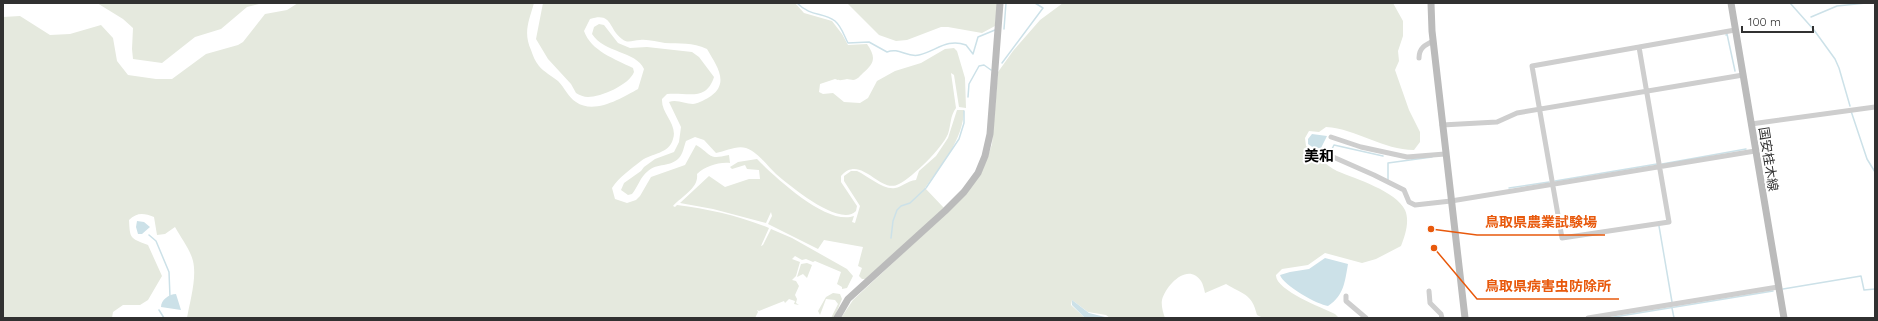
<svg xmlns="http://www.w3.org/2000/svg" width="1878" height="321" viewBox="0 0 1878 321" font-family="Quicksand,'Noto Sans JP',sans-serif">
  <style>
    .green { fill: #e5e9de }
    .water { fill: #cce1e8 }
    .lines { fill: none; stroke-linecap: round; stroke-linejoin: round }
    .stream { stroke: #cce1e8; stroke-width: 1.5 }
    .street { stroke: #cecece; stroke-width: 5 }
    .secondary { stroke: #bbb; stroke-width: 7 }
    .labels { text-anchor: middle; stroke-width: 4; stroke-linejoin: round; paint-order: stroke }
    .street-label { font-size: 13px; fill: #313131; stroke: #fff }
    .quarter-label { font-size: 15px; font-weight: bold; fill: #000; stroke: #fff }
    .leader { fill: none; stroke: #e8590c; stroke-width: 1.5 }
    .callout-dot { fill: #e8590c; stroke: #fff; stroke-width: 1.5 }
    .callout-label { font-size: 14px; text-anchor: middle; font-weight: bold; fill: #e8590c; stroke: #fff; stroke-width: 4; stroke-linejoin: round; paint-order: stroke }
  </style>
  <rect width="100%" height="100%" fill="#fff"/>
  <path class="green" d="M97 3H263L247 7 221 29 195 37 162 63 133 59 132 49 133 28 123 19Z
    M298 3H534C529 21 523 32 531 50 533 56 535 61 539 66 544 72 552 76 558 81 565 88 568 97 576 102 594 115 622 98 638 89L644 69C636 51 604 53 592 34L594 27 599 24 604 25 618 43 630 48 647 47 692 52 699 57 714 77C706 102 688 92 667 94L662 99C661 114 678 124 673 139 669 154 652 153 641 161 631 169 619 177 612 188L615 199 627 203 636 200 640 196 651 177 685 165 696 145C713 155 707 160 729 155L730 163C718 162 706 166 697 174 699 188 682 196 673 206L675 207 677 205C708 209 740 216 769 228L761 246 763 245 771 229 792 238 847 269 853 276 847 288 842 289V287L837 284 841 272 815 261 813 262 806 259 802 260 795 256 792 259 800 262 796 276 792 280 796 281 799 286 795 295 797 299 796 303 799 305 794 304 795 301 789 299 785 303 784 301 759 311 757 310 758 312 755 318H187C190 301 197 278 193 261 190 249 181 238 175 227L165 234 157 235 154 217C144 213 137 212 129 220 130 239 130 238 148 245L162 276 148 300 140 305H123L113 312 112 318H3V17L20 16 50 35 70 34 101 25 113 38 117 61 128 75 156 79H172L206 54 238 45 243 42 265 14 287 10Z
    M543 3H795L804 13 832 21 842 34 848 45 867 44C876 57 875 63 863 73 860 76 857 80 853 80 852 80 848 79 847 79 842 80 840 81 835 79L820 84 819 92 823 94 833 93 844 102 860 103 868 98 877 81 895 71 921 63 945 49 954 48 957 51 965 78 966 108 959 107 954 75 951 73 956 108C950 116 951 125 948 134 942 148 913 177 899 184 880 195 861 153 841 176V182L857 206 856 211C840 228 789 185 776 174 767 166 758 152 746 148 737 145 726 151 716 153L704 140 695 137 686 141C684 146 683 154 679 158 671 167 657 163 648 171 640 177 638 187 632 194L628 195 621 190 624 183 641 171 644 167 655 159 674 152 679 142 681 127 669 102C677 99 685 104 693 104 700 103 706 99 711 96 730 82 716 65 707 49 692 42 680 44 665 43 657 42 648 39 640 40 633 40 628 44 622 39 608 29 613 12 590 19L584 31C591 51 615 59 633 68L634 72C629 85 601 97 588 97 584 97 579 95 576 93L571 84 548 59 536 39Z
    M847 3H998L995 26 982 33 948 27H941L907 40 896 41 879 35Z
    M1063 3H1393L1403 21V36L1398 51 1399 61 1395 70 1409 110 1420 132V142L1414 150C1383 150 1357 129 1326 127L1319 132 1309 131 1305 138 1306 146C1316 154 1326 166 1337 171 1356 179 1396 191 1405 210 1410 221 1405 236 1401 246L1376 259 1362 263 1325 253 1308 265 1282 269 1276 275C1275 290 1323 308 1335 314L1339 318H1263L1257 315C1252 293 1242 294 1226 284L1205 293C1204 289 1203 284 1201 281 1188 262 1166 285 1162 300 1161 305 1163 313 1165 318H1110L1106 315 1088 312 1072 300 1071 305 1085 318H841L853 300 940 219 987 159 992 144 998 72 1013 51 1040 20Z
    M957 110H964C963 140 942 164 925 188L944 208 866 279H862L859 276 862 268 858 266 863 247 824 240 818 249 768 224 772 216 771 212 766 223 713 209 680 203 709 176 725 187 749 179H760L759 170 747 169 745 165 732 169 730 167 738 162 757 159C775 177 827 226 854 216L852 222 855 223 860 206 844 181V176L851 171H857C868 176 883 190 895 188 902 187 907 181 916 180L919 171 936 156 948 138Z
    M807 263 812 265 807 278 803 274 797 277 801 264Z
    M833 293 840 294 842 299 834 318H831L838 304 835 300 826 299 820 315 818 311 826 297Z"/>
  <path class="water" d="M1312 134 1327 136 1321 148 1318 151 1308 144V139Z
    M137 221 144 222 150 227 142 234H138L136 227Z
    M1325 258 1348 264C1345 281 1344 296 1328 306 1318 305 1283 285 1280 275L1290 272 1309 269Z
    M176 294 181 310 161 307C161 300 169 294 176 294Z
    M1072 300 1089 313 1109 318H1085L1072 305Z"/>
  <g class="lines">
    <path class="stream" d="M797 3C811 17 823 12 835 21 842 27 844 36 848 43L869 42 887 52C899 47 907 58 919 55 936 51 947 38 966 45L973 54 978 37 995 30
      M1790 3 1814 30 1835 59 1839 68 1850 106
      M1811 17 1837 6 1866 3
      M1004 29 1006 3
      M1726 35 1727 34 1735 71
      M1002 63 1043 8 1035 3
      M968 97 969 84 979 66 984 65 991 70
      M1851 111 1867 159 1875 172
      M1330 153 1334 145 1383 156
      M1662 164 1746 149
      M1388 181V163L1432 157
      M1555 181 1657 164
      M1509 188 1549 182
      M1659 226 1672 302
      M149 235 156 241 169 272 170 297
      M891 238 893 221 897 210 901 206 910 203 926 188 959 139 964 123V111
      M1783 289 1861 276 1864 290 1875 289
      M1672 308 1674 318
      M159 310 164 318
      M1608 318 1773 291"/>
    <path class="street" d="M1639 47 1669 222 1562 238 1532 66 1735 30
      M1419 58C1419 48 1425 45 1433 41
      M1751 124 1875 107
      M1442 125 1497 122 1517 113 1743 75
      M1331 137 1361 147 1407 157 1445 154
      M1324 153 1374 175 1404 190 1409 202 1415 205 1451 201 1755 151
      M1429 291 1430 303 1441 314 1442 318
      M1346 296V301L1366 318
      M1588 318 1778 287"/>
    <path class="secondary" d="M1431 3 1432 31 1465 318
      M1731 3 1784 318
      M837 318 848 299 945 211 964 192 978 173 985 156 990 134 1000 3"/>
  </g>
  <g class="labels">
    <g class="street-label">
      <text transform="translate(1769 159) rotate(81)" y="5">国安桂木線</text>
    </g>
    <g class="quarter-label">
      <text x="1319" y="161">美和</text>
    </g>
  </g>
  <path class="leader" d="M1431 229L1477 235H1605M1434 248L1477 299H1619"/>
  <g class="callout-dot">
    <circle cx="1431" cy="229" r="4"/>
    <circle cx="1434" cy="248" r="4"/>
  </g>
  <g class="callout-label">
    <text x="1541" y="227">鳥取県農業試験場</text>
    <text x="1548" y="291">鳥取県病害虫防除所</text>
  </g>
  <rect width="1878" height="321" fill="none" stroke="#313131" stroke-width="8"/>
  <path d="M1742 26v6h71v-6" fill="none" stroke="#313131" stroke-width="2"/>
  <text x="1748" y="26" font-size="12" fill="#313131" stroke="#ffffff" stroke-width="3" paint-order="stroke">100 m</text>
</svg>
